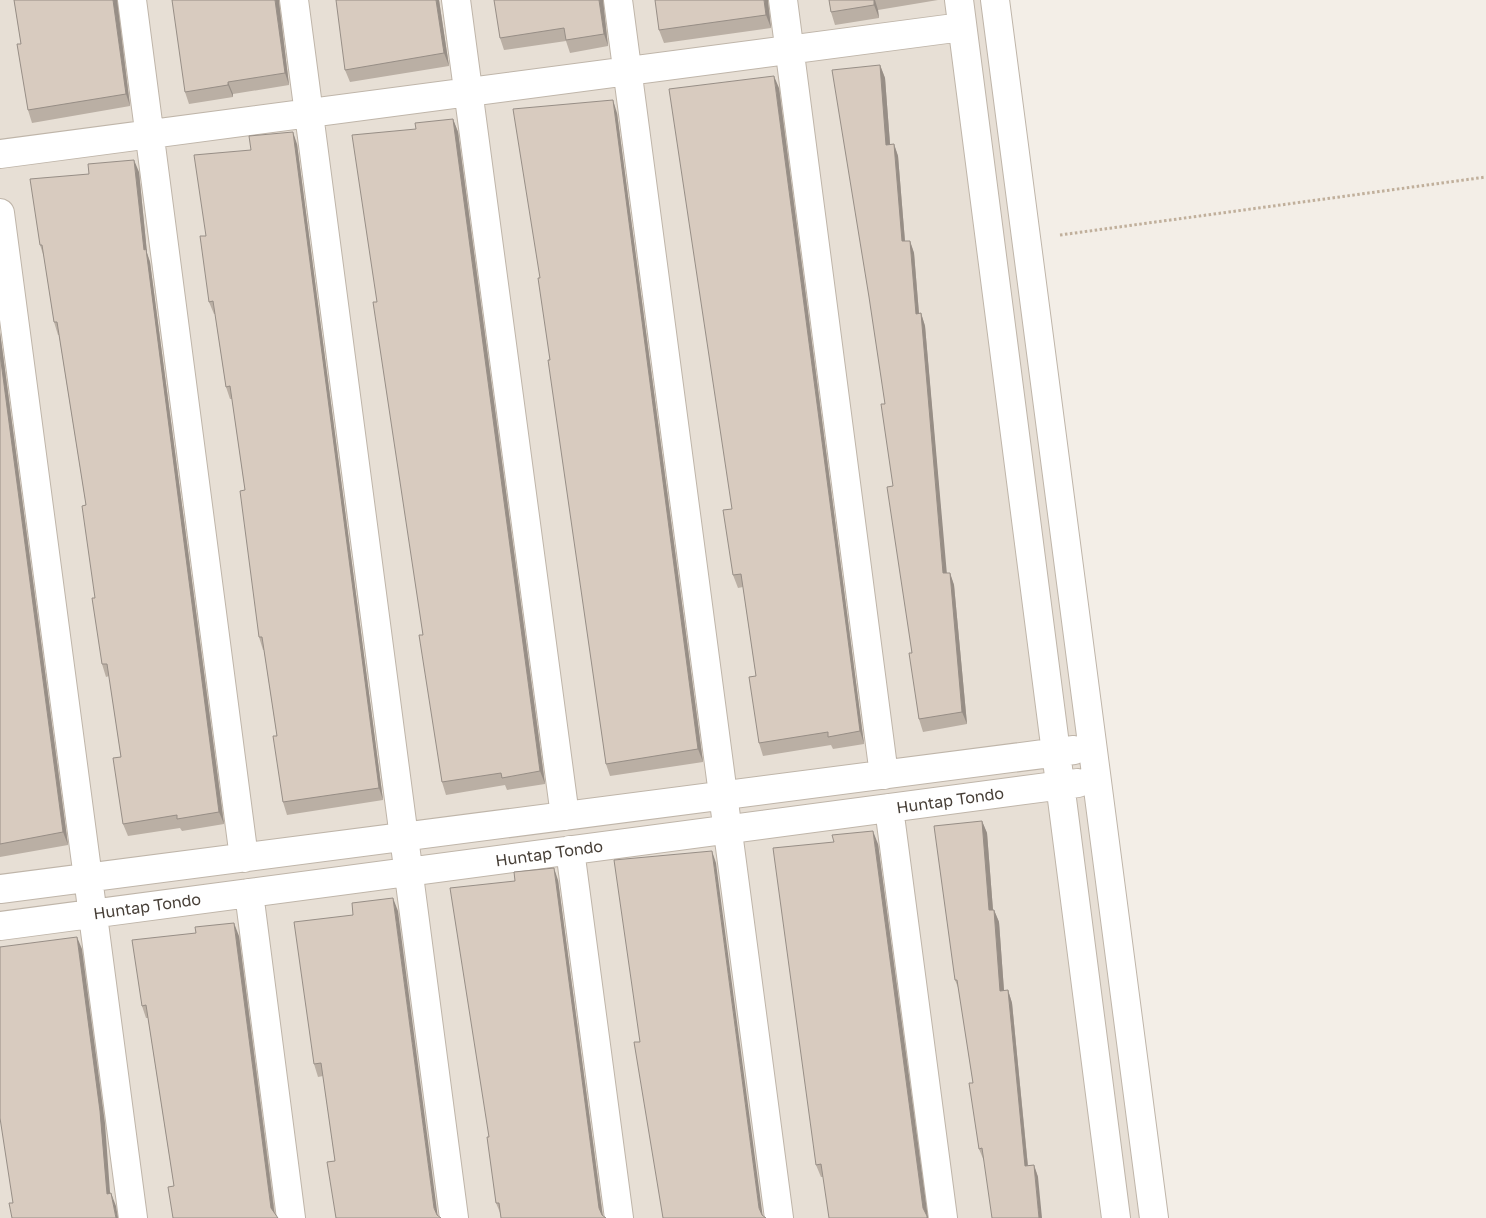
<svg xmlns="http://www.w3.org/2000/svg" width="1486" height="1218" viewBox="0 0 1486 1218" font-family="'Golos Text',sans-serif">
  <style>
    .residential { fill: #e7dfd5 }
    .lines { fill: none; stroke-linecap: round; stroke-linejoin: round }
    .minor-casing { stroke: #bfb5a9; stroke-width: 30 }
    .path { stroke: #c0af9b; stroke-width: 3; stroke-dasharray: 2.5 2.5; stroke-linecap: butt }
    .minor { stroke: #fff; stroke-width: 28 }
    .wall { fill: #baafa4 }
    .shaded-wall { fill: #978e86 }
    .building { fill: #d8cbbf; stroke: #978e86 }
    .labels { text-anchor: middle; stroke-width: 5; stroke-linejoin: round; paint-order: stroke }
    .street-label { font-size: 16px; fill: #463e36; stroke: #fff }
  </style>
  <rect width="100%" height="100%" fill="#f3eee7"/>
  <path class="residential" d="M0 0H995L1144 1218H0Z"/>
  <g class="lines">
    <g class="minor-casing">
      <path id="minor" d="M132 0 244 858
        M294 0 454 1218
        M456 0 565 816
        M618 0 779 1218
        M783 0 884 775
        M959 0 1116 1218
        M995 0 1154 1218
        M0 154 962 27
        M0 213 133 1218
        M889 808 943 1218
        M570 850 619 1218
        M0 889 1074 750
        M249 893 291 1218
        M0 926 1078 783"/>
    </g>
    <path class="path" d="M1060 235 1486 177"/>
    <use href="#minor" class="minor"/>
  </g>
  <path class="wall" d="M14 0H117L130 106 32 123 28 110 21 44Z
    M439 0 449 66 350 82 345 70Z
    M829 0H938L878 10 879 18 835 25 831 12Z
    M279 2 289 85 233 94V97L189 104 185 92Z
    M603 2 608 46 570 53 566 41 504 50 500 38Z
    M768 2 771 28 664 43 659 30Z
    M880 65 885 78 890 144H894L898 156 905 241H910L914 253 919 313H921L925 326 946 573H950L954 585 967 724 923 732 919 719 885 404Z
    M779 88 864 744 833 749 831 745 763 756 759 743 756 676 743 587 738 588 733 575 732 509Z
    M617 113 703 762 610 776 606 764 550 360 540 278Z
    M453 119 458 132 545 784 507 790 505 785 446 795 442 782 423 635 377 302 416 129Z
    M297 144 383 800 287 815 283 802 277 736 264 650H263L259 637 245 490 232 399H230L226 387 215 314H214L209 302 206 236 251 150Z
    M139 172 147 253 150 262 224 824 182 831 180 828 128 836 123 824 121 757 109 676 106 677 102 664 86 505 59 335H58L54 322 44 257 40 245Z
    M0 332 68 845 0 857Z
    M982 821 987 833 993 910H994L999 922 1004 991 1008 990 1012 1003 1028 1166 1034 1165 1038 1177 984 1161 979 1149 973 1083 959 990 955 980Z
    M878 844 927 1217 823 1177H821L816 1165Z
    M558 880 603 1216 501 1215 496 1203 489 1137Z
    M398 911 335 1161 323 1076 318 1077 314 1064Z
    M239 936 275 1213 174 1186 148 1018H146L142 1006Z"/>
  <path class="shaded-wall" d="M113 0H117L130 106 126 94Z
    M275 0H279V2L289 85 285 73Z
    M436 0H439L449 66 444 53Z
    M599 0H603L608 46 604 34Z
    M764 0H768V2L771 28 766 15Z
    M874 0H875L878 10 879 18 874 5Z
    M880 65 885 78 891 157 886 145Z
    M774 76 779 88 864 744 860 731Z
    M228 82 233 94V97L228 85Z
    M613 100 617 113 703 762 698 749Z
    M453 119 458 132 545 784 540 771Z
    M293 132 297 144 383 800 379 788Z
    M894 144 898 156 906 254 902 241Z
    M134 160 139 172 147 253 150 262 224 824 219 812 144 250Z
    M910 241 914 253 920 326 916 314Z
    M921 313 925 326 948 586 943 573Z
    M0 332 68 845 63 832 0 354Z
    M950 573 954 585 967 724 962 712Z
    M982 821 987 833 994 923 989 910Z
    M873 831 878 844 928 1218H927L923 1208Z
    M712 851 716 863 763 1218 759 1208Z
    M554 868 558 880 603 1218 599 1208Z
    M393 898 398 911 438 1218 434 1208Z
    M994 910 999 922 1005 1004 1000 991Z
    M234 923 239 936 275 1218 271 1208Z
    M77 937 82 949 105 1123 111 1206 107 1194Z
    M1008 990 1012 1003 1029 1178 1025 1166Z
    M1034 1165 1038 1177 1042 1218H1039Z
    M111 1193 116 1206 118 1218H116Z"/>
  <path class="building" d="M14 0H113L126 94 28 110 17 44H21Z
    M172 0H275L285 73 228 82V85L185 92Z
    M336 0H436L444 53 345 70Z
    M494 0H599L604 34 566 40 564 28 500 38Z
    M655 0H764L766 15 659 30Z
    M829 0H874V5L831 12Z
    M880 65 886 145 894 144 902 241H910L916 314 921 313 943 573H950L962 712 919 719 909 653H912L887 487 893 486 881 404H885L869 297 832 70Z
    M774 76 860 731 828 737V732L759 743 749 677 756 676 741 574 733 575 723 510 732 509 669 89Z
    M613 100 698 749 606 764 548 360H550L538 278H540L513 109Z
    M453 119 540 771 502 778 501 773 442 782 419 635H423L373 302H377L352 135 416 129 415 123Z
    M293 132 379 788 283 802 273 736H277L262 637H259L240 491 245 490 230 386 226 387 213 301 209 302 200 236H206L194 155 251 150 249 136Z
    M134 160 144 250 146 249 219 812 177 819V815L123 824 113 758 121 757 107 664H102L92 598H95L82 506 86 505 57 322H54L42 245H40L30 179 89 174 88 164Z
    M0 354 63 832 0 844Z
    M982 821 989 910H994L1000 991 1008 990 1025 1166 1034 1165 1039 1218H992L982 1148 979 1149 969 1083H973L957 980H955L934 826Z
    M873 831 923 1208 927 1216V1218H829L821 1164 816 1165 773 848 834 842 832 835Z
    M712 851 759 1208 762 1215 766 1218H663L634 1042H640L614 860Z
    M554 868 599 1208 602 1215 606 1218H501L499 1203H496L487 1137H489L450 888 515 881 514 872Z
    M393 898 434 1208 437 1215 441 1218H336L327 1162 335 1161 321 1063 314 1064 294 922 353 915 352 903Z
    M234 923 271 1208 278 1218H173L168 1187 174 1186 146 1005 142 1006 132 940 196 933 195 927Z
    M77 937 100 1111 107 1194 111 1193 116 1218H12L9 1203H13L0 1118V947Z"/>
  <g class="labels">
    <g class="street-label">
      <text transform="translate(950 800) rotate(-8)" y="6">Huntap Tondo</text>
      <text transform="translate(549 853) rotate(-8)" y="6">Huntap Tondo</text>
      <text transform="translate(147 906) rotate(-8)" y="6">Huntap Tondo</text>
    </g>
  </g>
</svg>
